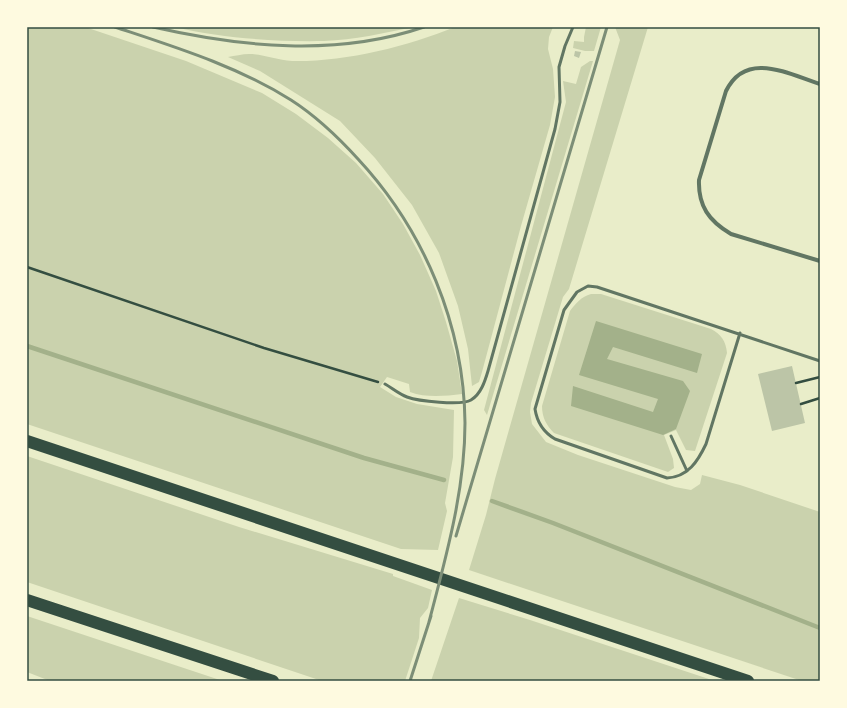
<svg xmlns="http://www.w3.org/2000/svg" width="847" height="708" viewBox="0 0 847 708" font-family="Overpass,sans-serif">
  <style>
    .green { fill: #cad2ad }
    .water { fill: #a3b18a }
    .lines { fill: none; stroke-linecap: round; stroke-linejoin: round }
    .stream { stroke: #a3b18a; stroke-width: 4.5 }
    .building { fill: #bcc5a7 }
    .path { stroke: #344e41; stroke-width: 2.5 }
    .service { stroke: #617663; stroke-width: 3 }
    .minor { stroke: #617663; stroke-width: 4 }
    .motorway { stroke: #344e41; stroke-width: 12 }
    .rail { stroke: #7c8e77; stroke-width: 3 }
    .neatline { fill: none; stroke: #344e41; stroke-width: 1.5 }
  </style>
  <rect width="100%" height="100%" fill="#e9edc9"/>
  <path class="green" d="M27 27H85L186 61 262 93 296 114 328 138 356 163 383 194 403 224 420 255 436 291 446 322 457 361 462 394C445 396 426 398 410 392L409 384 387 377 380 387 396 397 417 404 454 410 453 457 445 503 447 511 438 550 401 549 27 424Z
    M175 27H414C384 33 354 40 324 41 276 42 221 38 175 27Z
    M455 27H553L549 37 548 49 553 69 555 97 550 125 521 226 482 372 479 382 472 386 468 349 458 306 439 253 412 205 375 158 340 121 260 71 228 57C235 56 242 54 249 54 263 54 277 60 292 61 344 62 406 47 455 27Z
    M586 27H601L594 51H585L573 48 574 41 584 42V37Z
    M615 27H648L569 289 563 297 531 403 530 412 532 424 546 442 578 455 675 487 691 490 700 484 702 475 740 485 820 512V681H802L469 570 486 515 495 479 620 40Z
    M590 61H593L487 415 484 410 566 102 563 81 576 84 581 67Z
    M591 294H601L711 329C721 334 726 341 727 353L695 451 686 450 676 430 664 435 673 459 674 468 668 472 554 433C546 425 542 417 542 406L570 311C576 303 581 297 591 294Z
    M27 456 239 527 393 574V576L432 590 428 608 420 618 419 638 405 681H322L27 582Z
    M459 598 530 620 715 681H431Z
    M27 616 223 681H50L27 672Z"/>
  <path class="water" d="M596 321 702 354 697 373 613 347 607 359 683 381 690 391 676 429 663 435 571 406 573 386 653 412 658 399 579 375Z"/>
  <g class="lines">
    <path class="stream" d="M27 346 364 458 444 480
      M492 501 553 523 820 628"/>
  </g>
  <path class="building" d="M575 51 581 52 579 58 574 56Z
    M792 366 805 423 772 431 758 374Z"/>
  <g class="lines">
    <path class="path" d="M27 267 264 348 378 382
      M796 383 820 377
      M801 404 820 398"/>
    <path class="service" d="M740 333 706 444C698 461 688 477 667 478L555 439C543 432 537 422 535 409L564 310 577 292 588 286 597 287 820 361
      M385 384C392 388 399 394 407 397 418 401 461 406 471 400 481 394 485 381 488 371L555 129 560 102 559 67 565 46 573 27
      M671 436 687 471"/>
    <path class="minor" d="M820 84C788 74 746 50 726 91L699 180C698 206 709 221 731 234L820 261"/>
    <path class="motorway" d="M27 441 748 681
      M27 600 273 681"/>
    <path class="rail" d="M115 27C175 47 237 66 291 100 316 116 338 137 358 159 424 230 464 325 465 423 465 490 446 557 429 622
      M153 27C241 47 336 57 424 27
      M456 536 607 27
      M410 681 431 616"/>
  </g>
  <rect width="847" height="708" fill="none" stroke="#fefae0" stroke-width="56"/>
  <rect x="28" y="28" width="791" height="652" class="neatline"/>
</svg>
